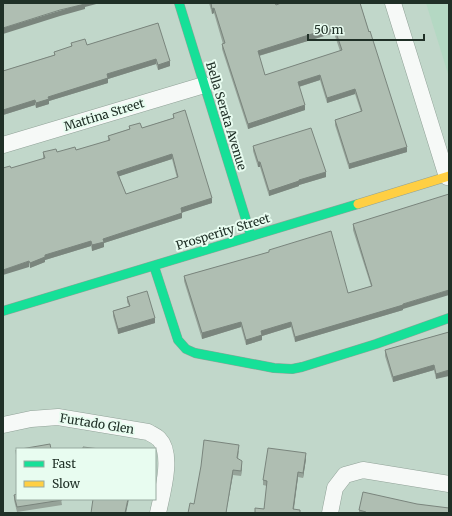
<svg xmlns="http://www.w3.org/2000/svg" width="452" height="516" viewBox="0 0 452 516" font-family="Merriweather,serif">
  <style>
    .built { fill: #b4d8c3 }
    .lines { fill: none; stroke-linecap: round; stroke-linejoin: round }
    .street-casing { stroke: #91a298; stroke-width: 17 }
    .fast-casing { stroke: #91a298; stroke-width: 10 }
    .slow-casing { stroke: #91a298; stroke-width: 10 }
    .street { stroke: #f6f9f7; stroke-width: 16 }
    .fast { stroke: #16e098; stroke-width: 9 }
    .slow { stroke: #ffcf43; stroke-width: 9 }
    .wall { fill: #96a399; fill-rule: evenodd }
    .shaded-wall { fill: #7a857d }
    .building { fill: #afbeb2; stroke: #7a857d; fill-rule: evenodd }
    .labels { text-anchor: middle; stroke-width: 4; stroke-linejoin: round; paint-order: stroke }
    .street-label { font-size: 12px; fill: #203027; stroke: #e8fcf0 }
  </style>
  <rect width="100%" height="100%" fill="#c1d7ca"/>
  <path class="built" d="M426 3H449V77Z"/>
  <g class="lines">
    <g class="street-casing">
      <path id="street" d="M393 3 447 177
        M3 145 204 85
        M3 425 31 419 58 417 148 432C151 434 156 436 159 439 174 454 162 494 158 513
        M330 513 335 488 345 475 363 470 449 484"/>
    </g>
    <g class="fast-casing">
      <path id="fast" d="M179 3 251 236
        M154 266 178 340 186 349 195 353 274 368 292 369 302 367 376 344 449 318
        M3 311 358 204"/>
    </g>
    <g class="slow-casing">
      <path id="slow" d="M358 204 449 176"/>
    </g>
    <use href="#street" class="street"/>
    <use href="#fast" class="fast"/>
    <use href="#slow" class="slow"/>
  </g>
  <path class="wall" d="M209 3H275L276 5 360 3 407 152 349 169 335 125V120L361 112 355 94 327 103 320 80 299 87 305 110 248 129 222 49V44H223L214 13 212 14ZM334 33 340 51 265 75 259 56Z
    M158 23 170 66 158 70 156 64 108 79V83L49 101V104L36 108 35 105 3 115V71L54 55V52L71 47V43L87 45Z
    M173 114 212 203 182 212V218L104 243V247L92 251 91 246 45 260V262L30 268 11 168 43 159V152H57L76 150 108 141V136L129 129V126L142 128 173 118ZM172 159 177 178 126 194 119 176Z
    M253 146 326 177 299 185V186L269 196 260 167H258L253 151Z
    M353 224 403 309V310L295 342 291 327 262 336V340L246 345 241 327 202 339 184 281V276L269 252V250L348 293 371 286 353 230Z
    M127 297 155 323 118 334 113 316V311L129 306 127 302Z
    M449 332 436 379 434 370 393 382 385 356V350Z
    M239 450 238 459 242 466 241 476 233 475 194 504Z
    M306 459 303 478 298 477 294 509 300 513 264 509 267 486 263 485V480Z
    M14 495 61 499 62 505 17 512 14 500Z
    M417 504 449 513H359V510Z"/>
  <path class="shaded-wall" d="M85 3H100L85 7V9L60 16 3 34V28Z
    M214 8V13L212 14V9Z
    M334 27V33L258 56V51Z
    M156 59V64L108 79V83L49 101V104L36 108V103L48 97 107 74Z
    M170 61V66L158 70V65Z
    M320 75V80L298 87V82Z
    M355 89V94L327 103V98Z
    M35 100V105L3 115V110Z
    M305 105V110L248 129V124Z
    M407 147V152L349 169V164Z
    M172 154V159L117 177V172Z
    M258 162H260V167H258Z
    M326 172V177L299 185V186L269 196V191L299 180Z
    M212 198V203L181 213V208Z
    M182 213V218L104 243V247L92 251V245L103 239Z
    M91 241V246L45 260V262L30 268V263L45 255Z
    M29 261V267L3 275V270Z
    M449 290V295L403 309V310L295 342V337Z
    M155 318V323L118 334V329Z
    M241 322V327L202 339V333Z
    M291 322V327L262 336V340L246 345V340L261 331Z
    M434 365V370L393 382V377Z
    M449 370V376L436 379V374Z
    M306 453V459L303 478V473Z
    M242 461V466L241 476V471Z
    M233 470V475L226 513Z
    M298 472V477L293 513V509Z
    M128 499H129L126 513H125Z"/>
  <path class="building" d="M3 3H85V4L60 10 3 28Z
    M211 3H275L276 5 281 3H360L369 32 370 31 407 147 349 164 335 120 362 111 355 89 327 98 320 75 298 82 305 105 248 124 222 44 225 43 214 8 212 9ZM334 27 342 50 265 75 258 51Z
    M158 23 170 61 158 65 156 59 107 74 108 78 48 97 49 99 36 103 35 100 3 110V71L55 55 54 52 72 46 71 43 85 39 87 45Z
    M185 110 212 198 181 208 182 213 103 239 104 242 92 245 91 241 45 255V257L30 263 29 261 3 270V168L10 166 11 168 45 158 43 152 56 149 57 152 75 147 76 150 110 140 108 136 130 129 129 126 140 123 142 128 174 118 173 114ZM172 154 178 177 126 194 117 172Z
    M311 128 326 172 299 180V181L269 191 260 162H258L253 146Z
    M449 194V290L403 304V305L295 337 291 322 261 331 262 335 246 340 241 322 202 333 184 276 269 252V250L331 231 348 293 372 286 353 224Z
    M147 291 155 318 118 329 113 311 130 306 127 297Z
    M449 332V370L436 374 434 365 393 377 385 350Z
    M204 440 239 445 237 458 242 461 241 471 233 470 226 513H188L190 503 194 504 201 466Z
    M50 444 51 449H21Z
    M83 447 100 449H83Z
    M268 448 306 453 303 473 298 472 293 509 300 510V513H255V508L264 509 267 481 263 480Z
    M16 450H17V460Z
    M363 492 417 504 449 508V513H366V512L359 510Z
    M17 494V499H61L62 500 17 507 14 495Z
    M93 499H128L125 513H91Z"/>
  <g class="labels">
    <g class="street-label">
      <text transform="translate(104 115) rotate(-17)" y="4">Mattina Street</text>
      <text transform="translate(226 116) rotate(73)" y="4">Bella Serata Avenue</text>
      <text transform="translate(223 232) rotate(-17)" y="4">Prosperity Street</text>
      <text transform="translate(97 424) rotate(9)" y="4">Furtado Glen</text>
    </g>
  </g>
  <rect width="452" height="516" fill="none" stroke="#203027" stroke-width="8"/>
  <rect x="16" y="448" width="140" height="52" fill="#e8fcf0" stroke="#98aaa0"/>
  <rect x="24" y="461" width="20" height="6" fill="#16e098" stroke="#98aaa0"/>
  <text x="52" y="468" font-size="12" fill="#203027">Fast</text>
  <rect x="24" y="481" width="20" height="6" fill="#ffcf43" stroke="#98aaa0"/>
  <text x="52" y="488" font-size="12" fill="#203027">Slow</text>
  <path d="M308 34v6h116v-6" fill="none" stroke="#203027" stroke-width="2"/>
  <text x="314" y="34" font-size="12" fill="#203027" stroke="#e8fcf0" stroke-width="3" paint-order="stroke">50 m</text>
</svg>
